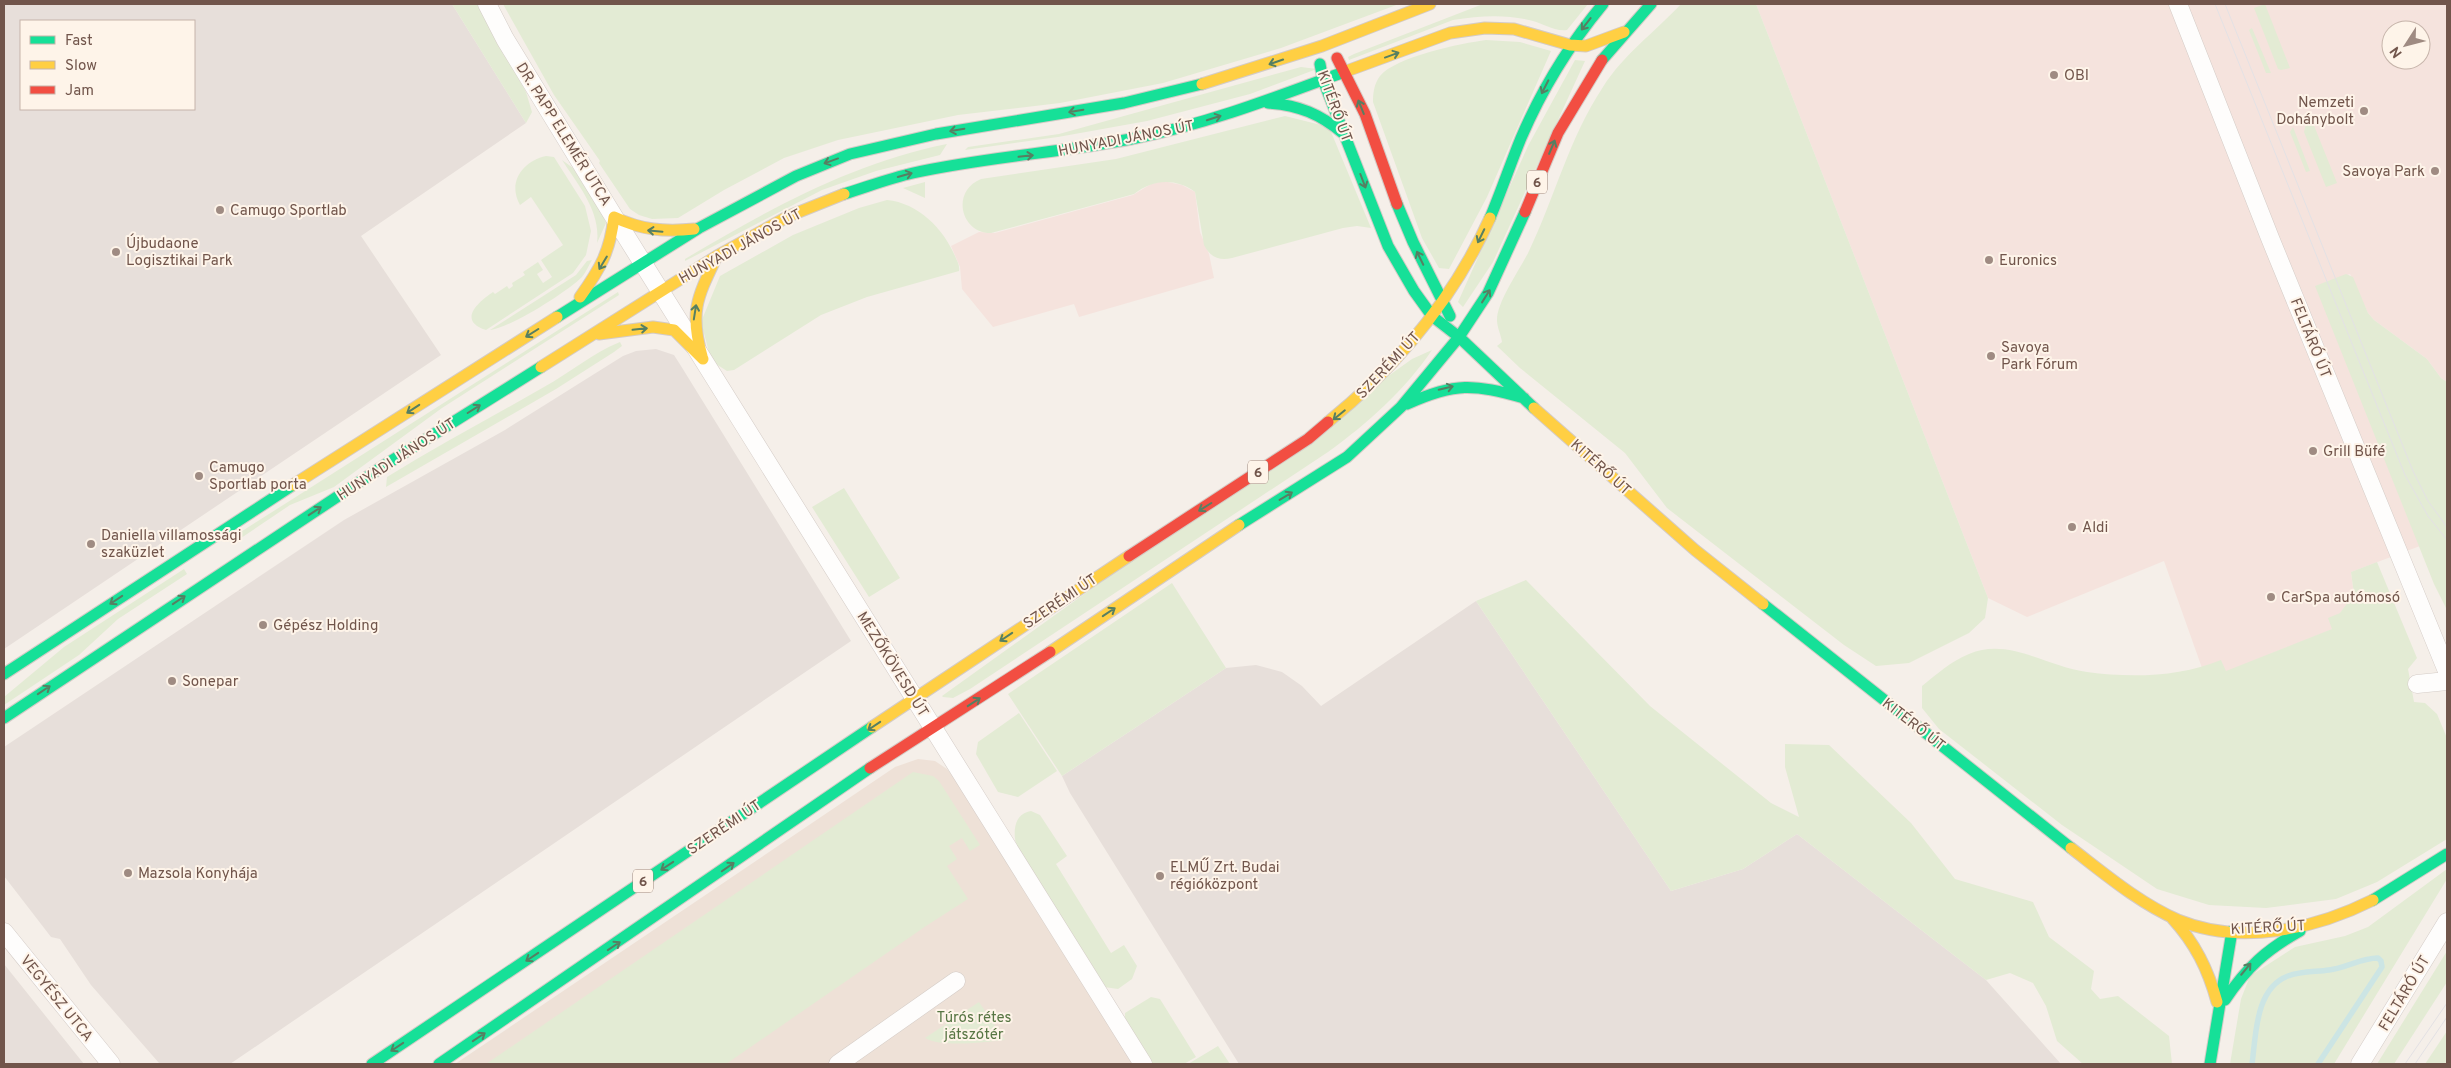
<svg xmlns="http://www.w3.org/2000/svg" width="2451" height="1068" viewBox="0 0 2451 1068" font-family="Overpass,sans-serif">
  <style>
    .residential { fill: #eee1d7 }
    .commercial { fill: #f5e3dd; fill-rule: evenodd }
    .industrial { fill: #e7dfda; fill-rule: evenodd }
    .green { fill: #e3ebd4 }
    .lines { fill: none; stroke-linecap: round; stroke-linejoin: round }
    .stream { stroke: #cce5e4; stroke-width: 5.5 }
    .street-casing { stroke: #d4ccc7; stroke-width: 19 }
    .fast-casing { stroke: #d4cbc6; stroke-width: 13 }
    .slow-casing { stroke: #d4cbc6; stroke-width: 13 }
    .jam-casing { stroke: #d4cbc6; stroke-width: 13 }
    .street { stroke: #fefdfc; stroke-width: 18 }
    .fast { stroke: #16e098; stroke-width: 11 }
    .slow { stroke: #ffcf43; stroke-width: 11 }
    .jam { stroke: #f24e42; stroke-width: 11 }
    .tram { stroke: #e3e1e4; stroke-width: 1 }
    .oneway { stroke: #567f62 }
    .poi-dot { fill: #9f8b82; stroke: #fef4e9; stroke-width: 2 }
    .labels { text-anchor: middle; stroke-width: 4; stroke-linejoin: round; paint-order: stroke }
    .shield { fill: #fef4e9; stroke: #9b857a; stroke-width: 1 }
    .shield-label { font-size: 14px; font-weight: bold; fill: #71554b }
    .poi-label { font-size: 15px; fill: #71554b; stroke: #fef4e9; text-anchor: start }
    .street-label { font-size: 15px; fill: #71554b; stroke: #fef4e9 }
    .park-label { font-size: 15px; fill: #587644; stroke: #fef4e9 }
  </style>
  <rect width="100%" height="100%" fill="#f5efe9"/>
  <path class="residential" d="M918 759 935 761 947 769 957 781 1133 1064H455L895 767Z"/>
  <path class="commercial" d="M1756 4H2447V382L2441 378 2427 359 2374 320 2368 313 2350 274 2316 286 2420 546 2351 572 2354 594 2340 614 2333 629 2226 672 2221 661 2202 668 2164 561 2027 617 1988 598ZM2391 30H2421V60H2391Z
    M1163 181 1182 185 1195 192 1200 232 1209 254 1214 278 1079 317 1074 304 993 327 962 289 960 267 951 246 979 232 995 233 1133 195 1151 184Z"/>
  <path class="industrial" d="M4 4H452L526 123 361 236 441 355 4 649ZM21 21H194V109H21Z
    M656 349 674 355 681 366 851 641 230 1064 159 1063 91 985 60 939 51 937 4 876V747L344 520 505 430 623 356 636 351Z
    M1476 601 1671 891 1743 869 1797 834 1986 980 2061 1064H1239L1070 793 1062 776 1226 668 1256 665 1282 672 1302 686 1321 706Z
    M4 964 84 1064H4Z"/>
  <path class="green" d="M452 4H477L526 92 532 112 526 123Z
    M503 4H1399L1281 48 1163 83 1060 103 958 115 838 140 784 158 724 190 678 218 652 219 639 215 630 209 599 163 600 161 554 95Z
    M1483 4H1588L1567 30C1555 32 1540 22 1529 20 1503 14 1479 16 1453 20L1349 60 1348 57 1354 54Z
    M1681 4H1756L1988 598 1985 618 1969 633 1909 663 1876 666 1844 645 1667 508 1625 453 1520 368 1497 346 1502 342C1501 335 1497 327 1497 320 1497 301 1521 268 1529 251 1555 197 1569 138 1603 87 1623 55 1655 32 1681 4Z
    M2265 4 2290 68 2281 70 2278 69 2254 8Z
    M2252 28 2271 73H2266L2249 30Z
    M1486 40 1520 42 1551 51 1487 197 1449 269 1439 268 1422 238 1373 102C1373 93 1374 84 1380 76 1395 57 1462 43 1486 40Z
    M1575 60 1585 61 1493 262 1463 307 1458 302 1528 146Z
    M1301 67 1317 69 1250 94 1147 121 1058 137 965 150 968 147 1059 134Z
    M1285 116 1329 127 1371 228 1357 226 1343 228 1232 258C1219 261 1210 257 1204 245L1195 192C1176 178 1153 179 1134 194L991 233C960 233 951 191 981 179L1116 159Z
    M2311 118 2337 183 2326 187 2304 132 2307 120Z
    M2293 127 2310 171 2306 172 2290 132Z
    M947 144 940 155 876 171 822 190 685 261V259C767 210 852 163 947 144Z
    M546 156 554 157 585 206 591 231 586 255 573 273 486 330C456 320 480 301 493 292L495 294 507 286 509 289 513 286 512 283 525 275 523 272 538 262 543 270 537 274 543 283 552 277 541 260 563 245 531 197 520 205C507 182 523 161 546 156Z
    M562 160 573 168 603 216 606 223 597 243C601 211 578 185 562 160Z
    M925 182V198L903 188Z
    M887 200C918 203 943 228 955 256 957 261 960 265 959 271L867 297 821 315 734 370 727 371 716 364 710 356 701 322 720 276 793 235 859 208Z
    M592 260C589 265 586 272 582 277 567 292 510 328 490 330L576 275 587 261Z
    M2346 274 2353 277 2368 313 2374 320 2427 359 2441 378 2447 382V610L2434 584 2315 286Z
    M618 292 619 295 442 408 334 487 290 505 238 540 225 542Z
    M620 342 622 346 614 352 556 389 386 487 387 477C439 445 492 417 544 387 570 373 592 353 620 342Z
    M1432 350C1405 390 1367 424 1328 452L970 689 953 698 943 697 942 696 1412 359Z
    M844 488 900 578 869 597 812 507Z
    M2377 562 2417 658 2408 669 2414 702 2425 703 2437 714 2447 738V839L2377 882 2336 899 2266 908 2209 905 2157 889 2062 825 1939 729 1922 708V686C1936 675 1951 661 1969 654 2009 637 2047 667 2087 672 2131 678 2180 677 2221 660L2226 671 2332 629 2328 618 2340 613 2354 594 2351 572Z
    M184 569 187 574 118 619 79 655 4 705V697L64 647Z
    M1526 580 1650 706 1771 803 1799 817 1785 767V744L1829 745 1911 823 1955 879 2033 902 2049 937 2094 971 2091 989 2100 999 2118 996 2169 1036 2172 1064H2083L2057 1041 2046 1006 2033 983 2010 973 1986 980 1797 834 1743 869 1671 891 1476 601Z
    M1172 583 1226 668 1062 776 1008 694Z
    M1019 713 1057 771 1018 797 998 792 976 754 978 742Z
    M913 772 933 776 939 781 980 845 970 851 962 838 949 846 957 859 947 866 968 899 926 926 726 1064H486Z
    M1031 811 1040 815 1067 856 1056 864 1111 953 1124 945 1137 966 1132 979 1118 989 1104 987 1016 844C1013 831 1014 814 1031 811Z
    M2447 869V879L2334 1064H2230L2241 999 2250 976 2295 947 2345 936 2368 927Z
    M2447 951V982L2394 1064H2377Z
    M1151 997 1160 999 1196 1057 1184 1064H1151L1125 1022V1013Z
    M979 1002 1005 1040C984 1042 943 1048 925 1038Z
    M2447 1031V1064H2425Z
    M1218 1046 1230 1064H1188Z"/>
  <g class="lines">
    <path class="stream" d="M2252 1064C2256 1036 2255 988 2288 976 2301 971 2316 972 2329 970 2346 968 2361 958 2378 958L2381 961 2382 967 2318 1064"/>
    <g class="street-casing">
      <path id="street" d="M487 4 505 39 614 217 1143 1064
        M2178 4 2270 238 2447 671
        M2417 684 2447 681
        M4 932 111 1064
        M838 1064 956 981
        M2360 1064 2447 922"/>
    </g>
    <g class="fast-casing">
      <path id="fast" d="M1602 60 1651 4
        M1320 64 1323 80 1388 246 1414 291 1432 316 1459 337 1534 408
        M1268 103C1299 105 1320 114 1344 134
        M844 194C867 187 890 178 913 173 985 157 1058 153 1131 139 1204 125 1274 98 1344 72
        M1397 204 1413 242 1450 316
        M1490 218C1501 192 1510 165 1521 138 1542 89 1569 45 1603 4
        M557 317 699 228 796 176 850 154 936 134 1124 103 1202 84
        M1407 404C1456 382 1473 384 1524 398
        M1239 525 1347 457 1401 407 1459 337 1488 293 1525 212
        M1763 604 2071 848
        M4 674 293 485
        M4 718 388 463 541 367
        M2373 900 2447 854
        M2225 1000C2247 967 2266 950 2300 931
        M372 1064 872 727
        M439 1064 870 768
        M2210 1064 2232 931"/>
    </g>
    <g class="slow-casing">
      <path id="slow" d="M1344 72 1450 33 1485 28 1514 29 1570 45 1586 46 1624 32
        M1202 84 1322 46 1430 4
        M580 297C600 269 610 252 614 217 641 230 665 232 694 229
        M599 334 653 327 674 330 703 359
        M702 356C689 311 698 296 717 256
        M541 367 717 256 789 216 844 194
        M1534 408 1695 550 1763 604
        M1328 422C1396 367 1454 298 1490 218
        M293 485 557 317
        M1050 652 1239 525
        M872 727 1129 556
        M2071 848C2105 874 2139 903 2178 920 2241 946 2315 929 2373 900
        M2172 918C2195 943 2208 969 2217 1002"/>
    </g>
    <g class="jam-casing">
      <path id="jam" d="M1337 58 1365 114 1397 204
        M1525 212 1558 133 1602 60
        M1129 556 1308 439 1328 422
        M870 768 1050 652"/>
    </g>
    <use href="#street" class="street"/>
    <use href="#fast" class="fast"/>
    <use href="#slow" class="slow"/>
    <use href="#jam" class="jam"/>
    <path class="tram" d="M2215 4 2405 475 2428 516 2447 540
      M2225 4 2413 471 2428 501 2447 527
      M2405 1064 2447 1003
      M2415 1064 2447 1017"/>
  </g>
  <defs><path id="oneway-shaft" d="M-6 0H5M1.5-3L5.5 0L1.5 3" fill="none" stroke-width="1.6" stroke-linecap="round" stroke-linejoin="round" transform="scale(1.25)"/></defs>
  <g class="oneway">
    <use href="#oneway-shaft" transform="translate(1586 24) rotate(128)"/>
    <use href="#oneway-shaft" transform="translate(1392 55) rotate(-20)"/>
    <use href="#oneway-shaft" transform="translate(1276 62) rotate(161)"/>
    <use href="#oneway-shaft" transform="translate(1545 87) rotate(117)"/>
    <use href="#oneway-shaft" transform="translate(1361 107) rotate(-112)"/>
    <use href="#oneway-shaft" transform="translate(1076 111) rotate(170)"/>
    <use href="#oneway-shaft" transform="translate(1214 118) rotate(-18)"/>
    <use href="#oneway-shaft" transform="translate(957 130) rotate(170)"/>
    <use href="#oneway-shaft" transform="translate(1552 147) rotate(-67)"/>
    <use href="#oneway-shaft" transform="translate(1026 156) rotate(-6)"/>
    <use href="#oneway-shaft" transform="translate(831 161) rotate(160)"/>
    <use href="#oneway-shaft" transform="translate(905 175) rotate(-16)"/>
    <use href="#oneway-shaft" transform="translate(1363 181) rotate(69)"/>
    <use href="#oneway-shaft" transform="translate(655 231) rotate(-175)"/>
    <use href="#oneway-shaft" transform="translate(1481 236) rotate(116)"/>
    <use href="#oneway-shaft" transform="translate(1420 258) rotate(-116)"/>
    <use href="#oneway-shaft" transform="translate(603 263) rotate(121)"/>
    <use href="#oneway-shaft" transform="translate(1486 296) rotate(-58)"/>
    <use href="#oneway-shaft" transform="translate(695 312) rotate(-81)"/>
    <use href="#oneway-shaft" transform="translate(640 329) rotate(-6)"/>
    <use href="#oneway-shaft" transform="translate(532 333) rotate(148)"/>
    <use href="#oneway-shaft" transform="translate(1446 388) rotate(-14)"/>
    <use href="#oneway-shaft" transform="translate(413 409) rotate(147)"/>
    <use href="#oneway-shaft" transform="translate(474 409) rotate(-32)"/>
    <use href="#oneway-shaft" transform="translate(1339 415) rotate(141)"/>
    <use href="#oneway-shaft" transform="translate(1286 496) rotate(-31)"/>
    <use href="#oneway-shaft" transform="translate(1205 507) rotate(148)"/>
    <use href="#oneway-shaft" transform="translate(315 511) rotate(-33)"/>
    <use href="#oneway-shaft" transform="translate(116 600) rotate(146)"/>
    <use href="#oneway-shaft" transform="translate(179 600) rotate(-34)"/>
    <use href="#oneway-shaft" transform="translate(1109 612) rotate(-34)"/>
    <use href="#oneway-shaft" transform="translate(1006 637) rotate(146)"/>
    <use href="#oneway-shaft" transform="translate(44 690) rotate(-34)"/>
    <use href="#oneway-shaft" transform="translate(974 702) rotate(-33)"/>
    <use href="#oneway-shaft" transform="translate(874 726) rotate(146)"/>
    <use href="#oneway-shaft" transform="translate(667 866) rotate(146)"/>
    <use href="#oneway-shaft" transform="translate(728 867) rotate(-35)"/>
    <use href="#oneway-shaft" transform="translate(614 946) rotate(-34)"/>
    <use href="#oneway-shaft" transform="translate(532 957) rotate(146)"/>
    <use href="#oneway-shaft" transform="translate(2246 969) rotate(-50)"/>
    <use href="#oneway-shaft" transform="translate(479 1037) rotate(-34)"/>
    <use href="#oneway-shaft" transform="translate(397 1047) rotate(146)"/>
  </g>
  <g class="poi-dot">
    <circle cx="2054" cy="75" r="5"/>
    <circle cx="2364" cy="111" r="5"/>
    <circle cx="2435" cy="171" r="5"/>
    <circle cx="220" cy="210" r="5"/>
    <circle cx="116" cy="252" r="5"/>
    <circle cx="1989" cy="260" r="5"/>
    <circle cx="1991" cy="356" r="5"/>
    <circle cx="2313" cy="451" r="5"/>
    <circle cx="199" cy="476" r="5"/>
    <circle cx="2072" cy="527" r="5"/>
    <circle cx="91" cy="544" r="5"/>
    <circle cx="2271" cy="597" r="5"/>
    <circle cx="263" cy="625" r="5"/>
    <circle cx="172" cy="681" r="5"/>
    <circle cx="128" cy="873" r="5"/>
    <circle cx="1160" cy="876" r="5"/>
  </g>
  <g class="labels">
    <g class="shield">
      <rect x="1527" y="170.5" width="20" height="23" rx="4"/>
      <rect x="1248" y="460.5" width="20" height="23" rx="4"/>
      <rect x="633" y="869.5" width="20" height="23" rx="4"/>
    </g>
    <g class="shield-label">
      <text x="1537" y="187">6</text>
      <text x="1258" y="477">6</text>
      <text x="643" y="886">6</text>
    </g>
    <g class="poi-label">
      <text x="2064" y="80">OBI</text>
      <text x="2354" y="107" text-anchor="end">Nemzeti<tspan x="2354" dy="17">Dohánybolt</tspan></text>
      <text x="2425" y="176" text-anchor="end">Savoya Park</text>
      <text x="230" y="215">Camugo Sportlab</text>
      <text x="126" y="248">Újbudaone<tspan x="126" dy="17">Logisztikai Park</tspan></text>
      <text x="1999" y="265">Euronics</text>
      <text x="2001" y="352">Savoya<tspan x="2001" dy="17">Park Fórum</tspan></text>
      <text x="2323" y="456">Grill Büfé</text>
      <text x="209" y="472">Camugo<tspan x="209" dy="17">Sportlab porta</tspan></text>
      <text x="2082" y="532">Aldi</text>
      <text x="101" y="540">Daniella villamossági<tspan x="101" dy="17">szaküzlet</tspan></text>
      <text x="2281" y="602">CarSpa autómosó</text>
      <text x="273" y="630">Gépész Holding</text>
      <text x="182" y="686">Sonepar</text>
      <text x="1170" y="872">ELMŰ Zrt. Budai<tspan x="1170" dy="17">régióközpont</tspan></text>
      <text x="138" y="878">Mazsola Konyhája</text>
    </g>
    <g class="street-label">
      <text transform="translate(1335 106) rotate(70)" y="5">KITÉRŐ ÚT</text>
      <text transform="translate(564 134) rotate(58)" y="5">DR. PAPP ELEMÉR UTCA</text>
      <text transform="translate(1126 138) rotate(-11)" y="5">HUNYADI JÁNOS ÚT</text>
      <text transform="translate(740 246) rotate(-29)" y="5">HUNYADI JÁNOS ÚT</text>
      <text transform="translate(2311 338) rotate(68)" y="5">FELTÁRÓ ÚT</text>
      <text transform="translate(1388 365) rotate(-47)" y="5">SZERÉMI ÚT</text>
      <text transform="translate(396 459) rotate(-33)" y="5">HUNYADI JÁNOS ÚT</text>
      <text transform="translate(1601 467) rotate(42)" y="5">KITÉRŐ ÚT</text>
      <text transform="translate(1060 601) rotate(-34)" y="5">SZERÉMI ÚT</text>
      <text transform="translate(893 664) rotate(58)" y="5">MEZŐKÖVESD ÚT</text>
      <text transform="translate(1914 724) rotate(38)" y="5">KITÉRŐ ÚT</text>
      <text transform="translate(724 827) rotate(-34)" y="5">SZERÉMI ÚT</text>
      <text transform="translate(2268 927) rotate(-3)" y="5">KITÉRŐ ÚT</text>
      <text transform="translate(2404 993) rotate(-59)" y="5">FELTÁRÓ ÚT</text>
      <text transform="translate(57 998) rotate(51)" y="5">VEGYÉSZ UTCA</text>
    </g>
    <g class="park-label">
      <text x="974" y="1022">Túrós rétes<tspan x="974" dy="17">játszótér</tspan></text>
    </g>
  </g>
  <rect width="2451" height="1068" fill="none" stroke="#71554b" stroke-width="10"/>
  <rect x="20" y="20" width="175" height="90" fill="#fef4e9" stroke="#c6b4aa"/>
  <rect x="30" y="36" width="25" height="8" fill="#16e098" stroke="#c6b4aa"/>
  <text x="65" y="45" font-size="15" fill="#71554b">Fast</text>
  <rect x="30" y="61" width="25" height="8" fill="#ffcf43" stroke="#c6b4aa"/>
  <text x="65" y="70" font-size="15" fill="#71554b">Slow</text>
  <rect x="30" y="86" width="25" height="8" fill="#f24e42" stroke="#c6b4aa"/>
  <text x="65" y="95" font-size="15" fill="#71554b">Jam</text>
  <g transform="translate(2406 45) rotate(234)"><circle r="24" fill="#fef4e9" stroke="#c6b4aa"/>
  <path d="M0-4L9 19L0 12L-9 19Z" fill="#9f8b82"/>
  <text y="-8" font-size="14" font-weight="bold" text-anchor="middle" fill="#71554b">N</text>
  </g>
</svg>
